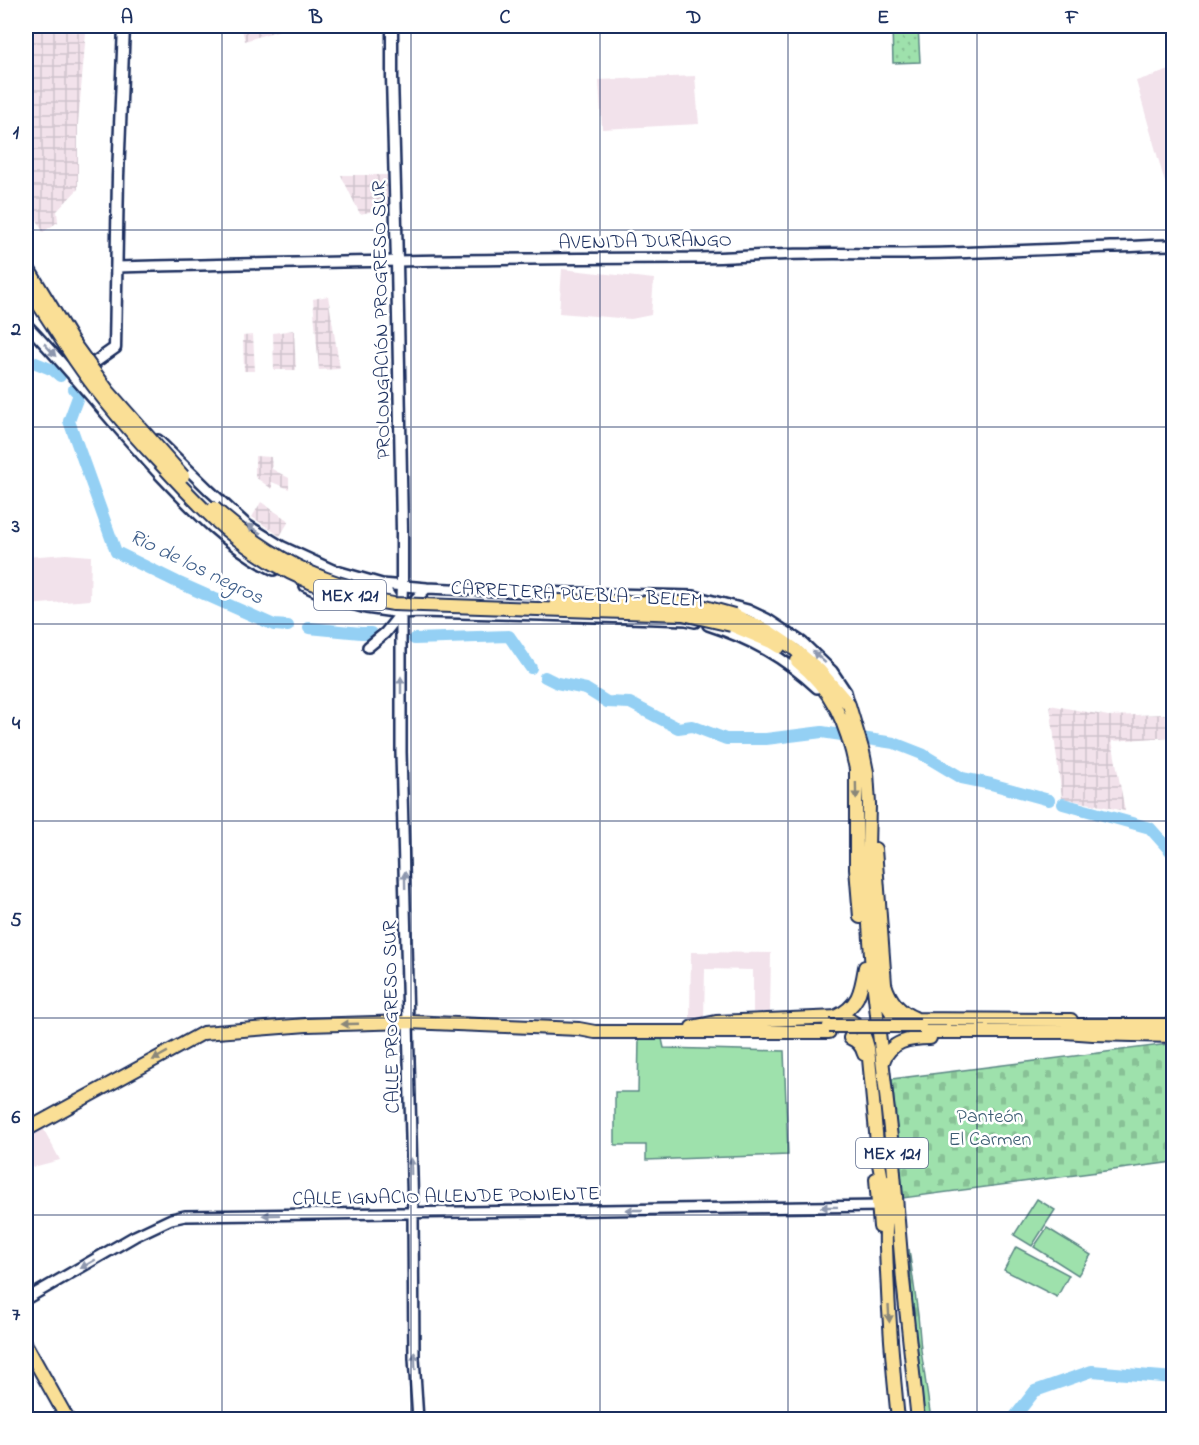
<svg xmlns="http://www.w3.org/2000/svg" width="1199" height="1445" viewBox="0 0 1199 1445" font-family="'Indie Flower',sans-serif">
  <style>
    .built { fill: #f2e2eb }
    .industrial { fill: url(#industrial-grid) }
    .green { fill: #9ee1ac; stroke: #5c8885; stroke-width: 1.5 }
    .forest { fill: url(#forest-firs); stroke: #5c8885; stroke-width: 1.5 }
    .cemetery { fill: url(#cemetery-stones); stroke: #5c8885; stroke-width: 1.5 }
    .park { fill: url(#park-dots); stroke: #5c8885; stroke-width: 1.5 }
    .lines { fill: none; stroke-linecap: round; stroke-linejoin: round }
    .river { stroke: #94d0f4; stroke-width: 12 }
    .tertiary-casing { stroke: #1b2f5e; stroke-width: 14 }
    .secondary-casing { stroke: #1b2f5e; stroke-width: 15 }
    .primary-casing { stroke: #1b2f5e; stroke-width: 16 }
    .motorway-casing { stroke: #1b2f5e; stroke-width: 18 }
    .tertiary { stroke: #fff; stroke-width: 9 }
    .secondary { stroke: #fff; stroke-width: 10 }
    .primary { stroke: #fadf96; stroke-width: 12 }
    .motorway { stroke: #fadf96; stroke-width: 14 }
    .primary-bridge-casing { stroke: #1b2f5e; stroke-width: 16; stroke-linecap: butt }
    .primary-bridge { stroke: #fadf96; stroke-width: 12 }
    .oneway { fill: #8d97ae }
    .oneway2 { fill: #8a877a }
    .grid { fill: none; stroke: #1b2f5e; stroke-width: 1.5; stroke-opacity: 0.55 }
    .labels { text-anchor: middle; stroke-width: 5; stroke-linejoin: round; paint-order: stroke }
    .shield { fill: #fff; stroke: #5f6d8e; stroke-width: 1.5 }
    .shield-label { font-size: 18px; font-weight: bold; fill: #1b2f5e }
    .street-label { font-size: 20px; fill: #1b2f5e; stroke: #fff }
    .park-label { font-size: 20px; fill: #3c5c72; stroke: #fff }
    .water-label { font-size: 21px; font-style: italic; fill: #3f5f8b; stroke: #fff }
    .neatline { fill: none; stroke: #1b2f5e; stroke-width: 2 }
    .grid-label { font-size: 20px; text-anchor: middle; font-weight: bold; fill: #1b2f5e }
  </style>
  <defs>
    <pattern id="industrial-grid" width="8" height="8" patternUnits="userSpaceOnUse" patternTransform="scale(1.5)"><rect width="8" height="8" fill="#f2e2eb"/><path d="M0 4h8M4 0v8" fill="none" stroke="#cfc2cc"/></pattern>
    <pattern id="forest-firs" width="22" height="20" patternUnits="userSpaceOnUse" patternTransform="scale(1.5)"><rect width="22" height="20" fill="#9ee1ac"/><path d="M5 1l3.5 6h-7zM16 11l3.5 6h-7z" fill="#88c196"/></pattern>
    <pattern id="cemetery-stones" width="16" height="16" patternUnits="userSpaceOnUse" patternTransform="scale(1.5)"><rect width="16" height="16" fill="#9ee1ac"/><path d="M2 7V4a2 2 0 0 1 4 0v3zM10 15v-3a2 2 0 0 1 4 0v3z" fill="#88c196"/></pattern>
    <pattern id="park-dots" width="8" height="8" patternUnits="userSpaceOnUse" patternTransform="scale(1.5)"><rect width="8" height="8" fill="#9ee1ac"/><path d="M2 2h.1M6 6h.1" fill="none" stroke="#88c196" stroke-width="1.8" stroke-linecap="round"/></pattern>
  </defs>
  <rect width="100%" height="100%" fill="#fff"/>
  <filter id="ink" filterUnits="userSpaceOnUse"><feTurbulence type="fractalNoise" baseFrequency=".0167" numOctaves="2"/><feDisplacementMap in="SourceGraphic" scale="12" xChannelSelector="R" yChannelSelector="G"/><feConvolveMatrix kernelMatrix="1 2 1 2 8 2 1 2 1" color-interpolation-filters="sRGB"/></filter>
  <g filter="url(#ink)">
    <path class="built" d="M1173 69V201L1170 200 1136 81Z
      M695 76 699 124 602 129 599 80Z
      M562 269 654 279 651 315 631 319 559 313Z
      M66 554 91 556 90 600 27 605V596H26V557Z
      M691 952 771 953 770 1012H753V970L705 969 704 1019H690Z
      M43 1128 60 1160 33 1167 26 1156V1138Z"/>
    <path class="industrial" d="M241 26H285L286 28 245 41Z
      M26 29 86 32 78 124V189L57 211 58 222 43 232 26 197Z
      M341 175H391L393 207 360 214Z
      M328 296 340 369 319 370 313 299Z
      M294 330 296 370H274L273 333Z
      M253 335 255 371H244L243 336Z
      M255 456 271 457 272 469 289 478V489L272 482V489L255 477Z
      M261 502 289 521 280 536 252 517Z
      M1050 705 1108 716 1165 714 1171 737 1112 741 1125 811 1062 798Z"/>
    <path class="green" d="M639 1039H662L664 1048 784 1051 788 1155 646 1160V1145H615V1092H638Z
      M1037 1199 1055 1210 1032 1246 1014 1235Z
      M1047 1228 1091 1255 1078 1275 1034 1247Z
      M1016 1247 1069 1275 1057 1297 1004 1270Z"/>
    <path class="forest" d="M909 1249 918 1315 921 1350 931 1419H924L913 1313Z"/>
    <path class="cemetery" d="M1169 1044 1174 1092 1173 1162 903 1198 892 1079Z"/>
    <path class="park" d="M892 26H918L920 62 893 63Z"/>
    <g class="lines">
      <path class="river" d="M26 359 53 370 60 376
        M74 389 79 394 69 421 116 552 177 582 274 625 288 626
        M309 628 361 633H371
        M414 639 509 636 531 668
        M545 677 557 683 586 689 607 702 630 703 678 728 692 726 726 739H766L822 732 894 743 922 754 962 778 991 784 1049 800
        M1063 804 1150 828 1174 855
        M1012 1420 1035 1391 1092 1371 1174 1378"/>
      <g class="tertiary-casing">
        <path id="tertiary" d="M117 267C312 262 506 258 701 258 738 257 775 254 812 254 834 253 855 254 876 254 954 254 1032 250 1110 247 1131 247 1152 245 1174 245
          M26 324C72 372 114 425 159 474 193 510 229 548 274 570
          M158 440 210 491 247 525 281 546 333 570 382 584 427 588 496 591 694 596 748 610 767 619 802 642 832 671 846 692 849 703
          M382 584 401 613V752L413 1214 414 1358 418 1420
          M305 586 330 598 366 608 401 613 421 612 541 615 686 620 695 622
          M708 625C751 639 784 657 817 688
          M368 647 385 633 401 613 427 588
          M26 1299 135 1236 171 1219 185 1216 882 1206"/>
      </g>
      <g class="secondary-casing">
        <path id="secondary" d="M392 26V77L397 262 402 529V585L401 613
          M74 377 115 348 118 176 124 26"/>
      </g>
      <g class="primary-casing">
        <path id="primary" d="M26 265 74 344
          M26 285 67 348
          M734 615 768 631 793 648 819 670 849 705 863 752 867 772 869 804 867 893 872 971 891 1138 903 1280 918 1420
          M731 625 771 642 779 647
          M797 661C833 690 847 725 856 769V868L860 917
          M875 849 885 984C890 1001 899 1012 915 1018
          M879 985C882 1001 890 1013 902 1024
          M835 1017C859 1006 861 991 865 967
          M1062 1025H1174
          M692 1027 716 1022 838 1017C857 1019 864 1031 868 1048L879 1164 884 1190
          M877 1027 889 1021 900 1019 1071 1020
          M920 1032H1065L1093 1034 1174 1036
          M850 1038C858 1041 862 1046 864 1054
          M883 1062C890 1041 910 1038 930 1038
          M26 1130 203 1033 307 1025 408 1022 579 1029 595 1032H829
          M876 1179 880 1227
          M887 1182C888 1204 885 1225 886 1247 888 1305 892 1362 898 1420
          M26 1345 68 1420"/>
      </g>
      <g class="motorway-casing">
        <path id="motorway" d="M26 285 31 292"/>
      </g>
      <use href="#tertiary" class="tertiary"/>
      <use href="#secondary" class="secondary"/>
      <use href="#primary" class="primary"/>
      <use href="#motorway" class="motorway"/>
      <g class="primary-bridge-casing">
        <path id="primary-bridge" d="M74 344 108 391 183 476
          M67 348C93 389 124 425 158 461 179 484 201 508 225 529 256 555 292 577 331 590 351 597 372 600 393 604L683 614 731 625
          M214 508C254 544 298 573 351 587
          M556 601 677 603 705 607 734 615
          M829 1026H920"/>
      </g>
      <use href="#primary-bridge" class="primary-bridge"/>
    </g>
    <defs><path id="oneway-solid" d="M-6-.8H1V-3.2L6.5 0L1 3.2V.8H-6Z" transform="scale(1.5)"/></defs>
    <g class="oneway">
      <use href="#oneway-solid" transform="translate(50 350) rotate(48)"/>
      <use href="#oneway-solid" transform="translate(254 529) rotate(-146)"/>
      <use href="#oneway-solid" transform="translate(819 657) rotate(-138)"/>
      <use href="#oneway-solid" transform="translate(401 685) rotate(-90)"/>
      <use href="#oneway-solid" transform="translate(405 880) rotate(-91)"/>
      <use href="#oneway-solid" transform="translate(411 1166) rotate(-91)"/>
      <use href="#oneway-solid" transform="translate(829 1207) rotate(179)"/>
      <use href="#oneway-solid" transform="translate(634 1210) rotate(180)"/>
      <use href="#oneway-solid" transform="translate(271 1215) rotate(179)"/>
      <use href="#oneway-solid" transform="translate(88 1264) rotate(150)"/>
      <use href="#oneway-solid" transform="translate(415 1361) rotate(-92)"/>
    </g>
    <g class="oneway2">
      <use href="#oneway-solid" transform="translate(856 791) rotate(89)"/>
      <use href="#oneway-solid" transform="translate(350 1024) rotate(178)"/>
      <use href="#oneway-solid" transform="translate(160 1056) rotate(151)"/>
      <use href="#oneway-solid" transform="translate(889 1314) rotate(87)"/>
    </g>
  </g>
  <path class="grid" d="M222 26V1420M411 26V1420M600 26V1420M788 26V1420M977 26V1420M26 230H1174M26 427H1174M26 624H1174M26 821H1174M26 1018H1174M26 1215H1174"/>
  <g class="labels">
    <g class="shield">
      <rect x="314" y="580" width="72" height="30" rx="4.5"/>
      <rect x="856" y="1138" width="72" height="30" rx="4.5"/>
    </g>
    <g class="shield-label">
      <text x="350" y="601">MEX 121</text>
      <text x="892" y="1159">MEX 121</text>
    </g>
    <g class="street-label">
      <text transform="translate(645 240) rotate(-1)" y="7">AVENIDA DURANGO</text>
      <text transform="translate(380 320) rotate(-91)" y="7">PROLONGACIÓN PROGRESO SUR</text>
      <text transform="translate(577 593) rotate(3)" y="7">CARRETERA PUEBLA - BELEM</text>
      <text transform="translate(390 1017) rotate(-91)" y="7">CALLE PROGRESO SUR</text>
      <text transform="translate(446 1195) rotate(-1)" y="7">CALLE IGNACIO ALLENDE PONIENTE</text>
    </g>
    <g class="park-label">
      <text x="990" y="1122">Panteón<tspan x="990" dy="23">El Carmen</tspan></text>
    </g>
    <g class="water-label">
      <text transform="translate(197 566) rotate(26)" y="7">Rio de los negros</text>
    </g>
  </g>
  <rect width="1199" height="1445" fill="none" stroke="#fff" stroke-width="66"/>
  <rect x="33" y="33" width="1133" height="1379" class="neatline"/>
  <g class="grid-label">
    <text x="127" y="23">A</text>
    <text x="316" y="23">B</text>
    <text x="505" y="23">C</text>
    <text x="694" y="23">D</text>
    <text x="883" y="23">E</text>
    <text x="1072" y="23">F</text>
    <text x="16" y="138">1</text>
    <text x="16" y="335">2</text>
    <text x="16" y="532">3</text>
    <text x="16" y="729">4</text>
    <text x="16" y="926">5</text>
    <text x="16" y="1123">6</text>
    <text x="16" y="1320">7</text>
  </g>
</svg>
